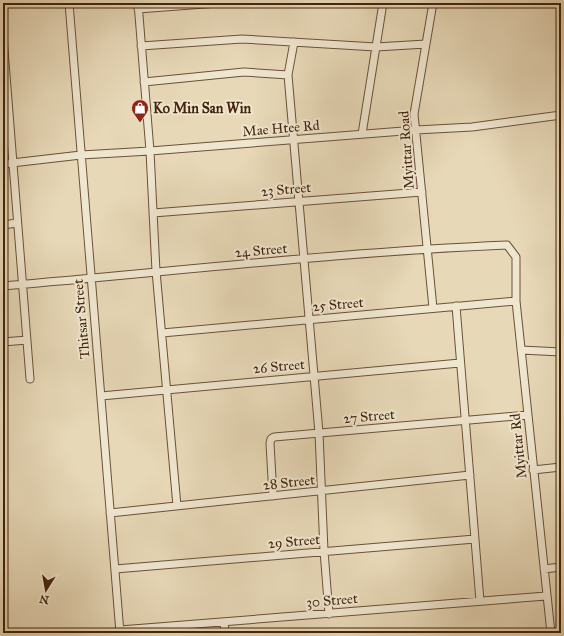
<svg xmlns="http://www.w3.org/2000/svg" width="564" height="636" viewBox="0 0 564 636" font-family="'IM FELL Great Primer',serif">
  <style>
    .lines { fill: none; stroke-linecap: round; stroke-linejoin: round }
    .minor-casing { stroke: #6c5136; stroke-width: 9 }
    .minor { stroke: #efe6d0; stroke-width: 7 }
    .labels { text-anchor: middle; stroke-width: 4; stroke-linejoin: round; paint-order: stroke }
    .poi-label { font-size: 14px; font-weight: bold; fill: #43240b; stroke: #efe6d0; text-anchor: start }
    .street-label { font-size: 14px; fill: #43240b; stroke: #efe6d0 }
  </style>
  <rect width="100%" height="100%" fill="#e7d8b7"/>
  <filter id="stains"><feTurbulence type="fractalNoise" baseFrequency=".005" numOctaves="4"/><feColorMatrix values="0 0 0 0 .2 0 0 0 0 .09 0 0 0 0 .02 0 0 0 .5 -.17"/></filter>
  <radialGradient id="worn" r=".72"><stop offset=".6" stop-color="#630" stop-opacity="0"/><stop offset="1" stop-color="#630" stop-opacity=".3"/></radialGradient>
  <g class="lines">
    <g class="minor-casing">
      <path id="minor" d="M69 3 120 633
        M138 3 150 151 156 271 177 506
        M433 3 414 114 433 308
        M138 9 218 3
        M3 37 30 379
        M294 42 288 75 319 433 324 551 329 614
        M141 46 242 39 376 47 426 44
        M144 82 244 72 288 75
        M362 134 383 3
        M3 164 81 155 150 151 416 130 472 127 561 115
        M153 213 422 192
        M3 225 17 223
        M3 286C171 272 339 252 507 245L516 257V301L551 633
        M456 306 480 601
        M162 333 516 301
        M3 342 27 340
        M521 350 561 352
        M101 396 460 363
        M533 470 561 467
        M273 496 270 443 271 439 274 437 528 415
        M110 513 470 475
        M115 569 475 539
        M544 569 561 567
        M224 622 225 633
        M120 630 546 596"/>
    </g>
    <use href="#minor" class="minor"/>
  </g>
  <defs>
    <g id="shop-pin" transform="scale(0.9)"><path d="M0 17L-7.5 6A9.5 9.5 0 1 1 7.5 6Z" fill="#8f2418" stroke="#efe6d0"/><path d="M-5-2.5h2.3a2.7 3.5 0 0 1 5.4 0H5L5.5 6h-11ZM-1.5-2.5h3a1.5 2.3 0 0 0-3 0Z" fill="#fff"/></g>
  </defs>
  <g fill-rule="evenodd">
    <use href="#shop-pin" x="140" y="108"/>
  </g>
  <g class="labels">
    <g class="poi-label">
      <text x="153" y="113">Ko Min San Win</text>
    </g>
    <g class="street-label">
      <text transform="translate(281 128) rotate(-5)" y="5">Mae Htee Rd</text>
      <text transform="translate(406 150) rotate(-94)" y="5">Myittar Road</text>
      <text transform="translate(286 189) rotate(-5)" y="5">23 Street</text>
      <text transform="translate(261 250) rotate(-5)" y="5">24 Street</text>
      <text transform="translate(338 304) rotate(-5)" y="5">25 Street</text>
      <text transform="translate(81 319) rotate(-95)" y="5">Thitsar Street</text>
      <text transform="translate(279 366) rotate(-5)" y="5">26 Street</text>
      <text transform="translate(369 416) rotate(-5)" y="5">27 Street</text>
      <text transform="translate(518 446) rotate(-96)" y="5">Myittar Rd</text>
      <text transform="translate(289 482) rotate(-6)" y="5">28 Street</text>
      <text transform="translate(294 541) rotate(-5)" y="5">29 Street</text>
      <text transform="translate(332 600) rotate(-5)" y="5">30 Street</text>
    </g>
  </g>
  <rect width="564" height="636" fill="none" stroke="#e7d8b7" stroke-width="16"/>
  <rect x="4" y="4" width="556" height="628" fill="none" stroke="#43240b" stroke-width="2"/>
  <rect x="8" y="8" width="548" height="620" fill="none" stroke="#43240b"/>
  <g transform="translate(46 590) rotate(191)" stroke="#efe6d0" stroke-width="3" paint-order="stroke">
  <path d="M0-3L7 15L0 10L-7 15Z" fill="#43240b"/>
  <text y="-6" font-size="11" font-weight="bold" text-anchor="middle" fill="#43240b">N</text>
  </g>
  <rect width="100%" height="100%" filter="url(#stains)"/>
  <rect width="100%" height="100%" fill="url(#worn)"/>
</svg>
